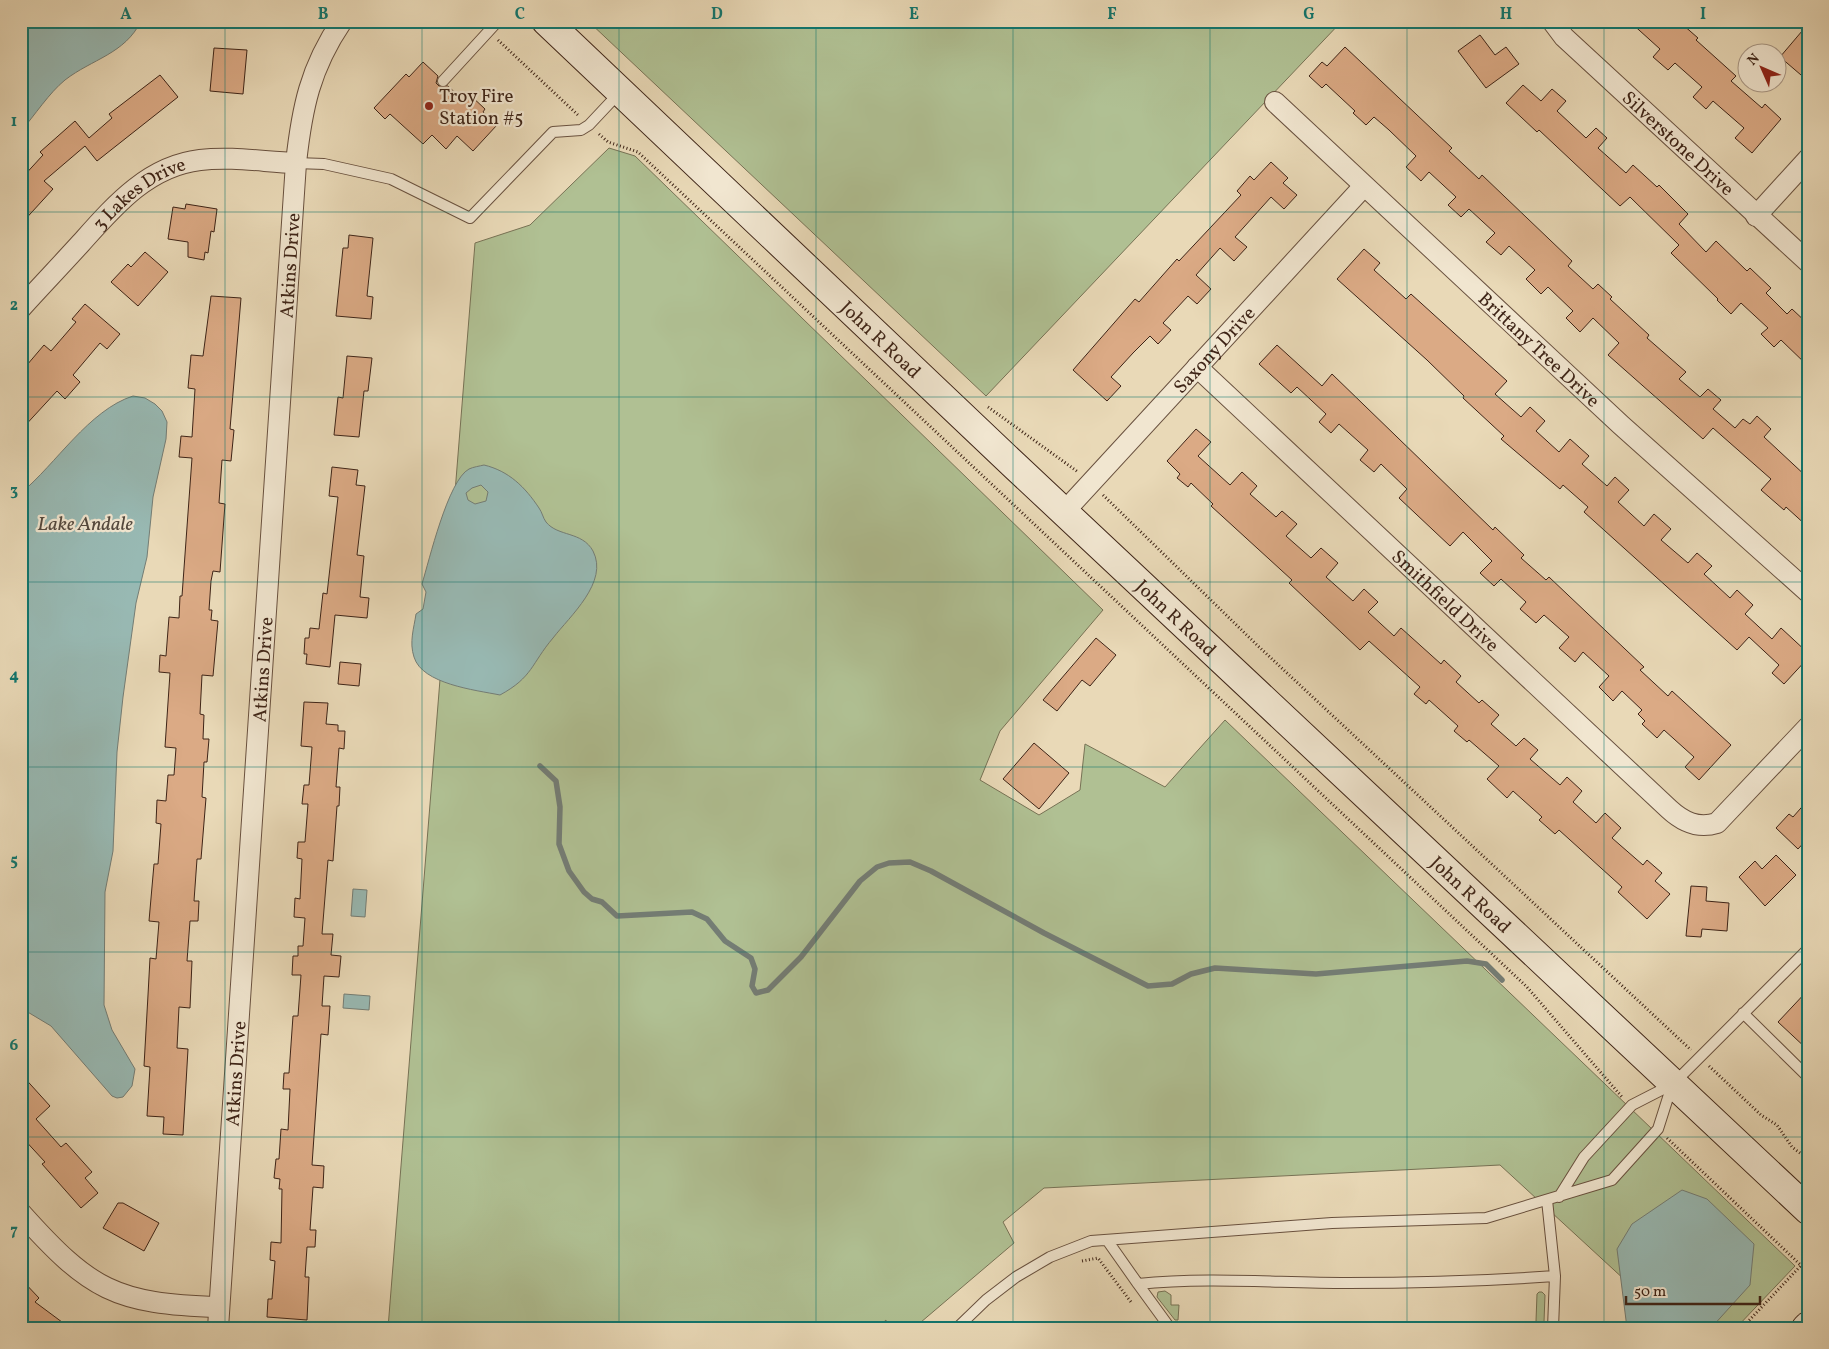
<svg xmlns="http://www.w3.org/2000/svg" width="1829" height="1349" viewBox="0 0 1829 1349" font-family="Vollkorn,serif">
  <style>
    .green { fill: #b0c093; stroke: #777255 }
    .water { fill: #98b9b3; stroke: #747d75; fill-rule: evenodd }
    .lines { fill: none; stroke-linecap: round; stroke-linejoin: round }
    .stream { stroke: #747d75; stroke-width: 5.5 }
    .building { fill: #dbaa85; stroke: #3e2417 }
    .service-casing { stroke: #69513f; stroke-width: 12 }
    .minor-casing { stroke: #69513f; stroke-width: 22 }
    .secondary-casing { stroke: #3e2417; stroke-width: 30 }
    .path { stroke: #3e2417; stroke-width: 3; stroke-dasharray: 1 2.5; stroke-linecap: butt }
    .service { stroke: #f1e6d0; stroke-width: 10 }
    .minor { stroke: #f1e6d0; stroke-width: 20 }
    .secondary { stroke: #f1e6d0; stroke-width: 28 }
    .grid { fill: none; stroke: #0f766e; stroke-width: 1; stroke-opacity: 0.55 }
    .poi-dot { fill: #8f2418; stroke: #f1e6d0; stroke-width: 2 }
    .labels { text-anchor: middle; stroke-width: 4.5; stroke-linejoin: round; paint-order: stroke }
    .poi-label { font-size: 19px; fill: #3e2417; stroke: #f1e6d0; text-anchor: start }
    .street-label { font-size: 19px; fill: #3e2417; stroke: #f1e6d0 }
    .water-label { font-size: 20px; font-style: italic; fill: #54493e; stroke: #f1e6d0 }
    .neatline { fill: none; stroke: #0f766e; stroke-width: 2 }
    .grid-label { font-size: 16px; text-anchor: middle; font-weight: bold; fill: #0f766e }
  </style>
  <rect width="100%" height="100%" fill="#e9d9b7"/>
  <filter id="stains"><feTurbulence type="fractalNoise" baseFrequency=".004" numOctaves="4"/><feColorMatrix values="0 0 0 0 .2 0 0 0 0 .09 0 0 0 0 .02 0 0 0 .5 -.17"/></filter>
  <radialGradient id="worn" r=".72"><stop offset=".6" stop-color="#630" stop-opacity="0"/><stop offset="1" stop-color="#630" stop-opacity=".3"/></radialGradient>
  <path class="green" d="M588 21H1342L986 396Z
    M609 148 635 156 1103 610 1000 731 980 780 1039 815 1080 790 1085 744 1165 787 1225 720 1795 1266 1736 1328H1677L1500 1165 1044 1188 1003 1222 1014 1243 914 1328H887L886 1320 877 1328H388L475 243 530 225Z
    M1165 1291 1171 1295V1305H1179L1178 1320H1175L1157 1297 1158 1292Z
    M1539 1292H1542L1545 1295 1544 1322 1541 1324 1536 1321 1537 1294Z"/>
  <path class="water" d="M21 21H141C125 54 92 59 65 80 49 93 35 115 21 131Z
    M133 396 145 398 155 404 162 411 167 422 166 439 153 497 147 557 136 603 123 697 117 752 113 851 105 892 104 1005 112 1030 135 1069 132 1086 123 1097 117 1098 112 1096 51 1026 21 1008V493C56 464 89 410 133 396Z
    M484 465C509 471 525 487 539 508 542 512 543 518 546 522 558 537 582 531 593 551 609 582 570 616 553 638 531 664 533 677 500 695 475 690 422 684 414 657 409 642 414 628 416 614L423 609 426 592 422 584C429 561 448 480 469 469 473 467 480 466 484 465ZM481 485 488 492 486 501 475 504 468 500 466 493 472 488Z
    M353 889 367 890 365 917 351 916Z
    M344 994 370 996 369 1010 343 1008Z
    M1682 1190 1707 1199 1754 1244 1750 1285 1711 1328H1627L1617 1249 1632 1224Z"/>
  <g class="lines">
    <path class="stream" d="M540 766 556 781 560 807 559 844 569 871 584 892 592 899 602 902 617 916 692 912 707 919 725 941 751 958 755 969 752 986 756 993 768 990 801 957 860 881 877 867 889 863 910 862 931 871 1044 933 1148 986 1172 984 1191 974 1215 968 1316 974 1467 961 1486 964 1502 980"/>
  </g>
  <path class="building" d="M1629 21H1672L1679 28 1682 24 1698 38 1696 40 1736 76 1731 81 1762 108 1765 104 1781 119 1752 153 1735 138 1744 128 1713 101 1706 109 1693 97 1702 87 1675 63 1668 70 1653 57 1660 49Z
    M1808 24V81L1780 57Z
    M1480 35 1495 55 1506 47 1519 64 1486 88 1458 51Z
    M1345 47 1452 148 1449 151 1479 179 1482 175 1572 261 1568 266 1593 289 1598 284 1612 297 1610 299 1649 335 1647 338 1686 372 1679 379 1700 397 1708 389 1721 400 1713 409 1735 428 1743 419 1750 424 1757 416 1771 429 1764 437 1808 478V527L1786 507 1784 510 1761 490 1771 479 1713 428 1703 439 1608 355 1619 343 1593 318 1580 332 1566 318 1573 311 1548 287 1541 294 1526 279 1535 270 1509 246 1501 255 1486 242 1495 233 1469 209 1461 217 1448 205 1456 197 1429 172 1421 181 1406 167 1416 156 1389 130 1374 117 1366 125 1353 113 1355 111 1326 84 1322 88 1309 76 1322 62 1327 66Z
    M214 48 247 50 243 94 210 91Z
    M423 62 438 76 436 83 439 86H448L464 101 470 95 485 109 483 112 497 125 473 151 457 136 446 149 432 135 423 144 390 114 385 119 374 108 406 74 409 77Z
    M160 75 178 97 97 161 85 146 44 181 53 189 21 224V179L43 155 40 152 75 121 89 138 112 118 109 114Z
    M1523 85 1541 101 1552 89 1566 101 1557 111 1586 138 1596 128 1607 138 1598 148 1626 173 1633 165 1657 187 1659 185 1688 214 1679 224 1706 252 1716 241 1747 271 1750 268 1771 288 1766 293 1787 314 1792 309 1808 324V366L1781 340 1774 347 1761 334 1768 328 1741 303 1731 314 1717 300 1718 299 1671 253 1679 245 1630 197 1620 206 1539 130 1537 132 1506 103Z
    M1271 162 1288 178 1283 183 1297 195 1284 209 1271 197 1235 237 1247 247 1234 261 1220 248 1196 275 1211 289 1197 304 1188 296 1163 323 1171 330 1158 344 1150 336 1133 353 1111 377 1121 386 1107 401 1073 370 1135 299 1139 302 1177 259 1179 261 1241 195 1237 191 1250 176 1254 180Z
    M186 204 217 209 214 232 211 231 208 253 205 252 204 260 188 257V242L168 239 173 207 185 209Z
    M349 235 373 238 367 296 373 297 371 319 336 316 343 248H348Z
    M1364 249 1380 263 1374 270 1406 299 1411 294 1507 381 1495 394 1521 417 1530 407 1545 421 1536 431 1559 452 1570 439 1589 456 1582 464 1607 486 1615 477 1629 490 1618 502 1644 526 1654 514 1671 529 1661 540 1688 563 1697 553 1712 566 1704 574 1730 598 1737 590 1753 605 1745 614 1772 639 1781 628 1808 653V658L1784 684 1772 673 1779 665 1749 637 1737 650 1584 512 1588 507 1563 485 1560 489 1501 439 1504 436 1463 398 1464 396 1427 360 1337 279Z
    M145 252 168 272 138 306 111 282 128 264 131 267Z
    M211 296 241 298 230 429 234 430 231 461 222 460 219 503 225 504 220 572 213 571 211 581 209 610H212L211 620 218 621 213 676 202 675 200 714 204 715 203 739H209L207 762H204L202 797 206 798 201 859H197L194 901H199L198 921H190L187 961H192L190 1008 179 1007 177 1048 188 1049 183 1135 163 1134 164 1117 147 1116 150 1067 144 1066 148 995 150 958 156 959 159 922 149 921 154 864H158L161 824 156 823 157 800 166 801 168 775H174L176 748 165 747 170 673 159 672 160 655 166 656 169 617 179 618 180 596H182L192 458 179 457 181 436 192 437 195 389 188 388 191 355 203 356Z
    M85 304 120 334 107 349 100 343 73 375 80 382 65 399 57 391 21 430V372L44 345 51 351 76 322 72 319Z
    M1277 345 1322 386 1332 374 1493 530 1495 527 1524 555 1521 558 1546 580 1549 577 1644 667 1640 670 1668 696 1672 691 1731 745 1699 780 1685 767 1694 757 1664 730 1657 738 1642 724 1645 721 1638 714 1642 710 1622 691 1613 701 1599 687 1609 676 1583 652 1575 662 1559 648 1569 637 1544 615 1536 623 1520 609 1526 602 1501 579 1494 586 1480 573 1492 561 1463 532 1450 546 1399 498 1407 489 1381 464 1374 472 1360 460 1368 450 1339 424 1331 433 1319 422 1326 414 1297 387 1291 393 1259 364Z
    M347 356 372 358 368 391H364L359 437 334 435 338 397 343 398Z
    M1196 429 1211 442 1198 456 1230 485 1242 472 1257 486 1250 494 1276 517 1282 511 1297 524 1286 536 1311 558 1321 548 1338 563 1326 577 1353 601 1364 589 1378 602 1368 612 1394 636 1401 628 1441 664 1444 660 1461 676 1456 682 1479 703 1482 700 1499 715 1491 724 1516 746 1524 738 1538 750 1530 759 1560 785 1567 777 1582 791 1573 802 1596 823 1605 813 1621 828 1612 838 1643 865 1647 860 1662 873 1655 881 1670 894 1647 919 1618 892 1622 887 1559 830 1555 834 1539 820 1542 817 1513 791 1507 798 1487 779 1499 766 1469 740 1467 742 1454 731 1458 726 1429 700 1426 704 1414 694 1420 687 1369 641 1360 650 1289 583 1292 580 1211 506 1213 504 1191 483 1188 487 1177 478 1180 474 1167 461Z
    M332 467 358 470 356 485 365 486 357 555 364 556 360 597 369 598 367 618 335 615 330 667 306 664 307 654H304L305 638H309L310 628 319 629 323 593 327 594 338 497 329 496Z
    M1096 638 1116 655 1090 686 1082 680 1057 711 1043 700Z
    M340 662 361 664 359 686 338 684Z
    M304 702 328 703 326 724 338 725V731H345L344 749 339 748 336 787H340L339 806H337L333 861 328 860 322 934H333L331 955 341 956 339 977 324 976 322 1006H330L328 1035 321 1034 312 1165 324 1166 323 1188 313 1187 310 1230H316L315 1247H307L305 1277H309L307 1320 267 1317 268 1299H272L275 1261 270 1260 271 1242 281 1243 282 1189H279L280 1179 274 1178 276 1159H279L281 1129 288 1130 290 1089H283L284 1073H289L293 1016H298L301 975H292L293 956H298V946H303L305 918 294 917 295 898 300 899 302 859 297 858 298 842H305L308 804H302L304 785H309L312 747 301 746Z
    M1034 743 1069 773 1039 809 1003 779Z
    M1808 800V838L1798 849 1776 828 1789 814 1793 817Z
    M1776 855 1796 875 1765 906 1739 877 1755 861 1762 869Z
    M1691 886 1707 887 1706 901 1729 903 1727 931 1702 929 1701 937 1686 936Z
    M1808 990V1050L1778 1022Z
    M21 1074 50 1106 36 1119 61 1147 66 1143 92 1172 85 1178 98 1193 81 1208 42 1164 45 1162 21 1136Z
    M118 1203H123L159 1223 144 1251 103 1228Z
    M21 1279 39 1298 35 1302 70 1328H31L21 1318Z"/>
  <g class="lines">
    <g class="service-casing">
      <path id="service" d="M443 81 498 21
        M296 163 324 164 391 179 470 218 553 132 581 130 589 125 620 92
        M1743 1013 1808 1077
        M1559 1197 1584 1157 1632 1105 1673 1084 1808 949
        M1547 1200 1555 1276
        M1107 1240 1138 1284
        M957 1328 986 1300 1016 1277 1050 1257 1091 1241 1332 1223 1486 1218 1612 1180 1658 1129 1672 1085
        M1170 1328 1138 1284C1208 1277 1277 1283 1347 1283 1416 1283 1485 1281 1555 1276L1553 1328"/>
    </g>
    <g class="minor-casing">
      <g id="minor">
        <path id="s1" d="M1552 21 1564 37 1808 262"/>
        <path id="s2" d="M1275 102 1621 425 1808 592"/>
        <path d="M1756 216 1808 159"/>
        <path id="s3" d="M21 308C41 286 61 265 81 243 114 206 148 166 200 160 231 156 265 162 296 163"/>
        <path id="s4" d="M1197 367 1669 809C1683 822 1698 829 1717 823L1808 727"/>
        <path id="s5" d="M1064 512 1364 186"/>
        <path d="M21 1213C90 1290 115 1304 219 1307"/>
        <path id="s6" d="M218 1328 296 163C302 108 310 68 342 21"/>
      </g>
    </g>
    <g class="secondary-casing">
      <g id="secondary">
        <path id="s7" d="M546 21 1015 466 1808 1210"/>
        <path d="M1806 1328 1808 1326"/>
      </g>
    </g>
    <path class="path" d="M498 40 579 116
      M599 134 608 142 638 152 1527 987 1622 1097
      M988 407 1078 472
      M1103 495 1257 645 1691 1050
      M1709 1066 1761 1115 1777 1125 1792 1147 1808 1159
      M1667 1138 1808 1272
      M1082 1261 1098 1258 1131 1302
      M1143 1328 1148 1323
      M1742 1328 1808 1258"/>
    <use href="#service" class="service"/>
    <use href="#minor" class="minor"/>
    <use href="#secondary" class="secondary"/>
  </g>
  <path class="grid" d="M225 21V1328M422 21V1328M619 21V1328M816 21V1328M1013 21V1328M1210 21V1328M1407 21V1328M1604 21V1328M21 212H1808M21 397H1808M21 582H1808M21 767H1808M21 952H1808M21 1137H1808"/>
  <circle class="poi-dot" cx="429" cy="106" r="5"/>
  <g class="labels">
    <g class="poi-label">
      <text x="439" y="102">Troy Fire<tspan x="439" dy="22">Station #5</tspan></text>
    </g>
    <g class="street-label">
      <text dy="7" stroke="none"><textPath href="#s1" startOffset="176">Silverstone Drive</textPath></text>
      <text dy="7" stroke="none"><textPath href="#s3" startOffset="166">3 Lakes Drive</textPath></text>
      <text dy="7" stroke="none"><textPath href="#s6" startOffset="1065">Atkins Drive</textPath></text>
      <text dy="7" stroke="none"><textPath href="#s7" startOffset="462">John R Road</textPath></text>
      <text dy="7" stroke="none"><textPath href="#s5" startOffset="221">Saxony Drive</textPath></text>
      <text dy="7" stroke="none"><textPath href="#s2" startOffset="362">Brittany Tree Drive</textPath></text>
      <text dy="7" stroke="none"><textPath href="#s4" startOffset="341">Smithfield Drive</textPath></text>
      <text dy="7" stroke="none"><textPath href="#s7" startOffset="868">John R Road</textPath></text>
      <text dy="7" stroke="none"><textPath href="#s6" startOffset="660">Atkins Drive</textPath></text>
      <text dy="7" stroke="none"><textPath href="#s7" startOffset="1272">John R Road</textPath></text>
      <text dy="7" stroke="none"><textPath href="#s6" startOffset="255">Atkins Drive</textPath></text>
    </g>
    <g class="water-label">
      <text x="85" y="530">Lake Andale</text>
    </g>
  </g>
  <rect width="1829" height="1349" fill="none" stroke="#e9d9b7" stroke-width="55"/>
  <g transform="translate(1762 68) rotate(315)"><circle r="24" fill="#f1e6d0" stroke="#a99886"/>
  <path d="M0-4L9 19L0 12L-9 19Z" fill="#8f2418"/>
  <text y="-8" font-size="14" font-weight="bold" text-anchor="middle" fill="#3e2417">N</text>
  </g>
  <path d="M1626 1296v8h134v-8" fill="none" stroke="#3e2417" stroke-width="2.5"/>
  <text x="1634" y="1296" font-size="15" fill="#3e2417" stroke="#f1e6d0" stroke-width="4" paint-order="stroke">50 m</text>
  <rect x="28" y="28" width="1774" height="1294" class="neatline"/>
  <g class="grid-label">
    <text x="126" y="19">A</text>
    <text x="323" y="19">B</text>
    <text x="520" y="19">C</text>
    <text x="717" y="19">D</text>
    <text x="914" y="19">E</text>
    <text x="1112" y="19">F</text>
    <text x="1309" y="19">G</text>
    <text x="1506" y="19">H</text>
    <text x="1703" y="19">I</text>
    <text x="14" y="126">1</text>
    <text x="14" y="310">2</text>
    <text x="14" y="495">3</text>
    <text x="14" y="680">4</text>
    <text x="14" y="865">5</text>
    <text x="14" y="1050">6</text>
    <text x="14" y="1235">7</text>
  </g>
  <rect width="100%" height="100%" filter="url(#stains)"/>
  <rect width="100%" height="100%" fill="url(#worn)"/>
</svg>
